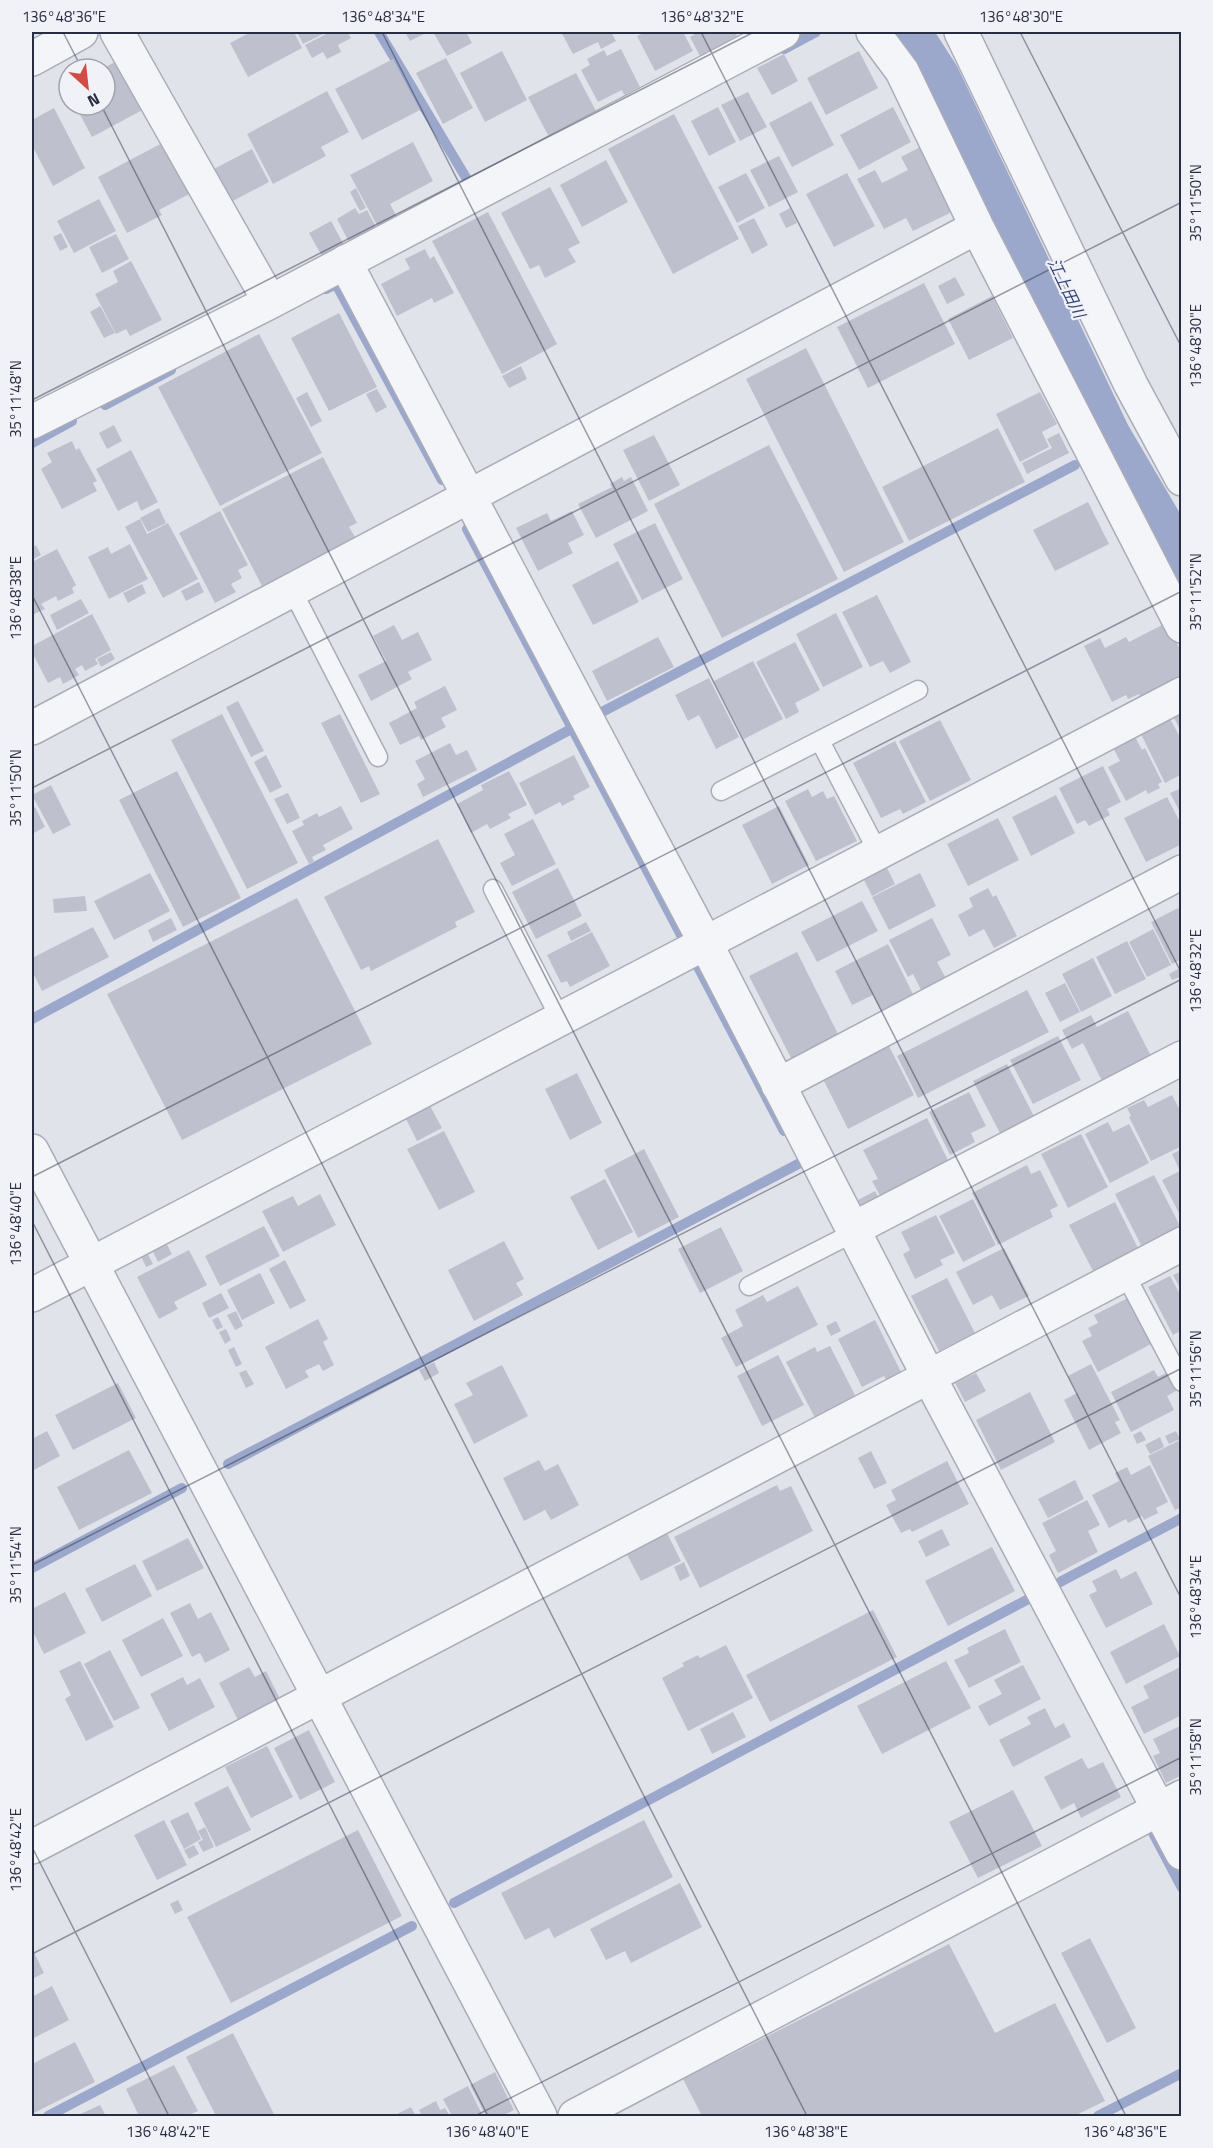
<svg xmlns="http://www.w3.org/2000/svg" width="1213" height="2148" viewBox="0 0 1213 2148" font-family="'Titillium Web','Noto Sans JP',sans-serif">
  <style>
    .water { fill: #9ba8cb }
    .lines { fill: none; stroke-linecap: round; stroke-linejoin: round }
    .stream { stroke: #9ba8cb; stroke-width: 10 }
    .building { fill: #bec1cd }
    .service-casing { stroke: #aaacb8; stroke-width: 21 }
    .minor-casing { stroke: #aaacb8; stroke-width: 36 }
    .tertiary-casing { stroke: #aaacb8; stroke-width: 36 }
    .service { stroke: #f4f5f8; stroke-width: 18 }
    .minor { stroke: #f4f5f8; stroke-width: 33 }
    .tertiary { stroke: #f4f5f8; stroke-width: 33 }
    .ticks { fill: none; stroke: #292d42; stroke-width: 1.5; stroke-opacity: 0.45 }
    .labels { text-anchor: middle; stroke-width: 4.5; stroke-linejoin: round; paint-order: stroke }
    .water-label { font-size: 16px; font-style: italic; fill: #324278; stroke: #f1f2f7 }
    .neatline { fill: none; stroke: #292d42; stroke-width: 2 }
    .ticks-label { font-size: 15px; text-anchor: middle; fill: #292d42 }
  </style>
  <rect width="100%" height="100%" fill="#e1e3ea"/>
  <path class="water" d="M894 32H935L957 66 1128 425 1181 515V591L1095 442 909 53Z"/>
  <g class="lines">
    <path class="stream" d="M379 32 468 181
      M784 49 816 32
      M326 289 336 284 442 480
      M105 405 171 370
      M32 443 72 421
      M467 529 681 935
      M600 713 1075 465
      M697 965 784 1131
      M32 1019 573 728
      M228 1464 800 1163
      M32 1568 182 1488
      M1060 1582 1182 1518
      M1154 1835 1182 1888
      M454 1903 1036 1595
      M48 2116 412 1926
      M1098 2116 1182 2073"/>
  </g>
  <path class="building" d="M251 32H294L302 48 248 77 230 43Z
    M297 32H327L303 44Z
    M330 32H347L351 38 338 45 341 52 327 59 323 52 312 58 305 45Z
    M405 32H428L410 41Z
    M433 32H466L472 43 447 56Z
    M561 32H611L616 41 601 49 598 42 573 54Z
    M646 32H683L693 51 655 71 637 36Z
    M692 32H735L740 42 703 62 690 37 694 35Z
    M621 49 640 87 624 95 622 90 598 102 581 70 590 65 587 59 604 50 607 56Z
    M502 51 527 100 485 122 460 73Z
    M859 51 878 88 826 115 807 78Z
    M784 54 798 81 772 95 757 68Z
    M122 58 148 107 92 137 75 105H105V69H102Z
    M446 58 473 108 443 124 416 73Z
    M393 59 420 110 362 140 335 89Z
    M576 73 598 115 550 139 528 97Z
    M327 91 349 132 321 147 326 156 273 184 247 134Z
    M748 92 767 127 740 141 721 105Z
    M811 101 834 145 792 167 769 123Z
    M718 107 736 142 709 156 691 121Z
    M893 107 911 142 859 170 840 135Z
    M54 108 85 168 53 186 32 145V120Z
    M674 114 739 239 673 274 608 149Z
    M166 141 193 192 159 210 162 215 127 233 98 177Z
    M413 142 433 181 390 204 398 219 379 229 350 175Z
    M920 147 954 211 913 231 906 218 884 229 857 179 875 170 882 183 908 170 901 157Z
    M252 149 269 182 229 203 212 170Z
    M779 156 798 192 769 207 750 170Z
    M606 160 628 202 582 227 560 185Z
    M746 173 765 208 737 223 718 187Z
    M847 173 875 226 834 247 806 194Z
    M550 187 580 243 568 249 576 262 545 278 539 265 530 269 501 213Z
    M356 188 366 208 360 211 350 192Z
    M99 199 116 231 74 253 57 221Z
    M355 208 359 214 367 210 377 229 350 244 337 219Z
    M790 208 797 223 786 228 779 214Z
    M488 212 557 344 502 374 432 241Z
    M754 218 768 245 752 254 738 226Z
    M331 221 345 247 323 258 309 233Z
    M61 233 68 247 60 251 53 237Z
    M116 234 129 259 102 273 89 247Z
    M425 249 430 259 434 256 454 293 434 303 432 298 397 316 381 284 410 269 405 259Z
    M131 261 162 320 130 336 126 329 116 334 95 294 118 282 113 271Z
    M955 277 965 295 947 304 938 286Z
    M924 283 955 344 868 388 837 327Z
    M992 296 1013 338 969 360 948 319Z
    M100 306 115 333 104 338 90 312Z
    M339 313 377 387 329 411 291 338Z
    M259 334 322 453 220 506 158 387Z
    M806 348 904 542 844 572 746 379Z
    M521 366 527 379 509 388 502 376Z
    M377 389 387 407 376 413 366 394Z
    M307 392 322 421 311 427 296 398Z
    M1040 392 1057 424 1042 432 1049 447 1020 462 996 414Z
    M114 425 122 441 107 449 99 433Z
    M998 428 1025 482 909 541 882 487Z
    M1059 433 1069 453 1027 474 1022 463 1052 448 1047 439Z
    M654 435 680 485 649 501 623 450Z
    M72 441 76 450 79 448 97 481 93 483 97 491 62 509 41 469 52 462 47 453Z
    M769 445 838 579 722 638 654 504Z
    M131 450 158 502 141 511 137 501 118 511 96 469Z
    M323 457 357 523 349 527 355 537 262 586 222 509Z
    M622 477 624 481 631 477 648 511 596 538 578 504 612 487 610 484Z
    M1088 502 1109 544 1055 571 1033 530Z
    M159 508 166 523 148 532 140 518Z
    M220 511 248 565 238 570 242 578 231 584 236 592 215 603 179 533Z
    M572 511 584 535 568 543 573 553 538 571 516 528 547 513 551 521Z
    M140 519 147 534 168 523 198 579 163 598 125 527Z
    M655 523 683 579 642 600 613 544Z
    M130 544 148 579 109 599 88 557 108 547 111 554Z
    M36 545 41 555 32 560V548Z
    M57 549 76 585 72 588 74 593 58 601 56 596 41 604 45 609 32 615V562Z
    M618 561 639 602 593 625 572 585Z
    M199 582 204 592 186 601 181 591Z
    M142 584 146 593 128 603 123 593Z
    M877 595 911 662 890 673 883 661 870 667 842 612Z
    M81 599 89 613 57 630 50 615Z
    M836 613 863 667 823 687 796 634Z
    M92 614 111 650 95 659 98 664 85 671 82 665 75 669 79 675 63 684 60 677 48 683 32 652V646Z
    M1166 623 1182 653V678L1141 698 1139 694 1128 699 1126 695 1112 702 1084 646 1100 638 1105 648 1126 637 1129 642Z
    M394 625 402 640 418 632 432 660 408 672 412 679 371 701 358 675 386 661 373 636Z
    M658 637 674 667 607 701 592 671Z
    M795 642 820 690 795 703 799 712 786 719 756 662Z
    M111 652 115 659 101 667 97 659Z
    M753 661 783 719 744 739 714 681Z
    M709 678 739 737 716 749 699 715 688 721 675 695Z
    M445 686 457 710 441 718 446 727 421 740 419 736 400 745 389 723 417 708 414 702Z
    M238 701 264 751 251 757 226 707Z
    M1182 711V733L1173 716Z
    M222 714 298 863 247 889 171 740Z
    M340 714 380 794 361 803 321 723Z
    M1168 715 1182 741V774L1165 783 1139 730Z
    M940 720 971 780 930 801 899 741Z
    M1131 729 1142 750 1145 748 1162 782 1158 784 1160 788 1148 794 1146 790 1126 801 1108 767 1120 761 1109 740Z
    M895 741 926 802 903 814 900 809 881 818 853 763Z
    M450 743 456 755 467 750 477 770 423 797 417 784 425 779 415 761Z
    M266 755 282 787 270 793 254 762Z
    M574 755 590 787 573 796 575 799 562 806 560 802 535 815 519 783Z
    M1103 766 1121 802 1107 809 1110 815 1089 826 1085 820 1077 824 1059 788Z
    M177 771 241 898 183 927 119 800Z
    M509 771 527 805 508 814 511 818 490 829 487 824 471 833 457 804 483 790 481 785Z
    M51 785 71 825 53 834 32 795Z
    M1182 788V816L1170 793Z
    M808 789 812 797 823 791 827 799 834 796 857 841 816 861 785 801Z
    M288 793 300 818 287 824 274 799Z
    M1056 795 1075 833 1031 856 1012 817Z
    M1167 797 1182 826V844L1146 862 1124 818Z
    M341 806 353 829 323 845 326 850 312 857 314 861 309 864 292 831 304 825 302 821 317 813 319 817Z
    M779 806 809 865 772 884 742 825Z
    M35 807 45 827 32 834V809Z
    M998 818 1019 860 968 886 947 844Z
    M533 819 556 864 512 886 500 863 515 855 504 834Z
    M438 839 475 912 455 922 457 927 371 971 369 966 361 970 324 897Z
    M886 866 895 884 872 896 863 878Z
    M558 868 582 916 536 939 512 892Z
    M150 873 170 911 114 940 94 901Z
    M920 873 936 906 889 930 872 897Z
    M988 888 993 897 996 895 1017 936 994 948 984 929 969 937 958 915 973 907 969 898Z
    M85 896 87 911 54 913 53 899Z
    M297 898 372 1044 182 1140 107 994Z
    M862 901 878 931 817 962 801 932Z
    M1178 908 1182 915V959L1172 964 1151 922Z
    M171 918 177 930 153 942 148 930Z
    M932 918 951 955 937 962 948 982 923 994 913 974 908 977 889 940Z
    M586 922 591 931 571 941 567 932Z
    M93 927 109 957 42 991 32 971V958Z
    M1153 929 1171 965 1147 977 1129 942Z
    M592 932 610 966 570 987 567 981 561 983 547 955Z
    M1127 941 1146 979 1115 994 1096 957Z
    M888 944 913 994 881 1011 873 995 852 1005 835 971Z
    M797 952 839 1036 792 1060 749 976Z
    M1093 958 1112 996 1081 1012 1062 974Z
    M1182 967V976L1172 980 1169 974Z
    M1065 983 1080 1012 1060 1022 1045 993Z
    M1027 990 1049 1032 918 1098 897 1056Z
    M1128 1011 1154 1062 1105 1087 1083 1043 1072 1049 1062 1030 1091 1015 1097 1027Z
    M1058 1036 1081 1080 1033 1104 1010 1060Z
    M889 1046 914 1095 848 1129 823 1079Z
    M1007 1064 1036 1120 1002 1137 973 1081Z
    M577 1073 602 1123 570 1140 545 1089Z
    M969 1092 986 1126 971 1133 975 1142 950 1155 929 1112Z
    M1172 1095 1182 1114V1146L1151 1161 1129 1117 1131 1116 1127 1108 1144 1100 1148 1107Z
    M429 1104 442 1128 417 1141 405 1117Z
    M927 1118 949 1162 883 1201 872 1181 878 1179 863 1150Z
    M1108 1122 1113 1132 1129 1124 1149 1163 1110 1183 1085 1134Z
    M444 1131 475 1192 439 1210 407 1149Z
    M1081 1134 1108 1187 1068 1208 1041 1154Z
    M644 1149 679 1217 638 1238 604 1170Z
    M1182 1149V1219L1162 1180 1180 1171 1172 1154Z
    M1027 1165 1031 1174 1040 1170 1058 1206 1050 1210 1053 1217 998 1245 972 1193Z
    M1154 1175 1180 1226 1141 1245 1115 1194Z
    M605 1179 633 1232 598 1250 570 1197Z
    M875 1191 882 1204 864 1213 858 1200Z
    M320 1194 336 1225 283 1252 262 1211 293 1196 298 1206Z
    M973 1199 996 1245 963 1262 939 1216Z
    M1115 1202 1138 1248 1093 1271 1069 1225Z
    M936 1215 955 1253 940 1260 943 1265 915 1279 903 1254 910 1250 901 1232Z
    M264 1226 280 1256 220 1286 205 1256Z
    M721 1227 743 1271 700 1293 678 1249Z
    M164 1239 172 1254 158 1262 150 1246Z
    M504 1241 524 1279 516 1283 523 1295 474 1321 448 1270Z
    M1004 1248 1029 1296 1000 1310 992 1295 973 1305 956 1272Z
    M145 1249 153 1264 146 1267 139 1252Z
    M189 1250 207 1285 174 1302 178 1309 159 1319 137 1277Z
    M285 1260 306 1301 290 1309 269 1269Z
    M1182 1271V1292L1173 1275Z
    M260 1273 275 1303 242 1320 227 1290Z
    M1170 1276 1182 1298V1322L1179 1323 1182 1330 1173 1335 1148 1287Z
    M947 1278 975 1333 939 1351 911 1296Z
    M798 1286 818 1325 736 1367 721 1338 743 1326 735 1310 763 1295 767 1302Z
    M221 1293 229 1308 209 1318 202 1303Z
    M1130 1297 1153 1343 1098 1372 1082 1341 1092 1336 1088 1328 1098 1323 1094 1315Z
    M236 1311 243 1326 235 1330 227 1315Z
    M218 1317 223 1327 217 1330 212 1320Z
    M318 1319 328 1339 323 1342 334 1365 323 1371 319 1364 305 1371 309 1377 286 1389 265 1347Z
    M875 1320 902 1374 887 1382 884 1376 862 1387 838 1339Z
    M836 1321 841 1331 831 1336 826 1326Z
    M226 1329 231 1340 225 1344 219 1332Z
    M830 1346 856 1397 815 1418 786 1362 815 1347 817 1352Z
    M234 1347 242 1364 236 1367 228 1350Z
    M778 1355 804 1405 762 1426 737 1376Z
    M434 1362 439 1373 425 1381 419 1370Z
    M1091 1364 1120 1420 1115 1422 1121 1433 1089 1450 1064 1400 1077 1393 1068 1376Z
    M502 1365 528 1416 474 1444 454 1404 473 1395 466 1383Z
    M246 1370 254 1384 246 1388 239 1373Z
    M1154 1370 1158 1377 1170 1371 1179 1389 1167 1396 1174 1410 1131 1432 1111 1392Z
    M976 1373 986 1391 965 1402 955 1383Z
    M118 1383 136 1418 73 1450 55 1415Z
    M1030 1392 1055 1442 1001 1470 976 1420Z
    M47 1431 60 1456 32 1471V1439Z
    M1141 1431 1146 1440 1137 1444 1133 1435Z
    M1176 1431 1180 1439 1169 1444 1165 1436Z
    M1160 1437 1164 1447 1150 1454 1145 1445Z
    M1182 1439V1507L1175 1510 1148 1456Z
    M129 1450 152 1493 79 1530 57 1487Z
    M871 1451 887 1483 874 1489 858 1458Z
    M539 1460 545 1471 558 1464 579 1505 551 1520 545 1510 524 1521 503 1478Z
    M947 1461 969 1504 912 1532 910 1529 901 1533 886 1505 896 1500 891 1490Z
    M1150 1465 1168 1502 1156 1508 1158 1513 1144 1520 1142 1516 1128 1523 1126 1519 1109 1528 1092 1495 1119 1481 1115 1473 1127 1467 1131 1475Z
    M1075 1480 1084 1499 1048 1518 1038 1499Z
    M777 1485 780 1491 791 1486 813 1531 700 1588 674 1537Z
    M1087 1500 1100 1525 1088 1531 1098 1552 1058 1573 1049 1555 1056 1551 1042 1523Z
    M942 1529 950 1545 926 1557 918 1541Z
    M666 1531 681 1561 641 1581 625 1551Z
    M188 1538 204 1568 157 1591 142 1561Z
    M992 1547 1015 1591 948 1626 925 1581Z
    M684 1562 690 1576 680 1581 674 1567Z
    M135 1564 152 1596 102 1622 85 1589Z
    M1116 1569 1121 1579 1136 1571 1153 1604 1106 1628 1089 1595 1097 1591 1092 1581Z
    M65 1592 86 1633 44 1654 32 1630V1609Z
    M190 1603 198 1619 211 1612 230 1650 205 1663 200 1653 192 1657 170 1613Z
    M873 1610 897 1657 770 1722 746 1675Z
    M163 1618 183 1656 141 1677 122 1640Z
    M1164 1624 1180 1656 1126 1684 1110 1652Z
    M1005 1629 1021 1662 969 1688 954 1660 969 1653 967 1648Z
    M726 1645 753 1698 688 1731 662 1678 684 1666 682 1663 698 1655 700 1658Z
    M110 1650 140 1708 114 1721 84 1664Z
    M80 1661 114 1727 86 1741 65 1699 71 1695 59 1671Z
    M946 1661 971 1708 882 1754 857 1706Z
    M1023 1665 1041 1699 989 1726 978 1706 1002 1694 994 1680Z
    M1182 1666V1715L1144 1734 1131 1707 1149 1698 1143 1686Z
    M249 1667 255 1677 266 1671 282 1703 240 1724 219 1683Z
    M183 1677 187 1685 200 1678 215 1707 169 1731 150 1694Z
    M1045 1708 1055 1728 1064 1723 1071 1737 1013 1767 999 1740 1031 1724 1027 1717Z
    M733 1712 746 1737 712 1754 700 1729Z
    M1182 1725V1775L1166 1783 1153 1756 1160 1753 1153 1739Z
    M309 1730 335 1782 300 1800 274 1748Z
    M267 1746 293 1797 251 1818 225 1767Z
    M1082 1758 1088 1769 1103 1762 1121 1797 1081 1818 1074 1803 1061 1810 1044 1777Z
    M228 1786 251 1830 216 1847 194 1803Z
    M1013 1790 1042 1846 978 1878 949 1822Z
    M188 1812 201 1839 184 1849 170 1821Z
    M164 1820 187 1865 157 1880 134 1835Z
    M644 1820 673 1877 554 1938 549 1928 525 1940 501 1893Z
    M205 1827 214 1847 203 1852 198 1842 203 1840 198 1831Z
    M358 1830 402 1916 231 2003 187 1917Z
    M194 1845 199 1854 189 1859 184 1850Z
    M680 1883 702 1927 631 1963 625 1951 606 1960 590 1929Z
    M178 1900 183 1910 175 1914 170 1904Z
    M1090 1938 1136 2028 1107 2043 1061 1953Z
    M949 1944 995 2033 1055 2003 1105 2101 1074 2116H702L683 2079Z
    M32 1948 44 1973 32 1979Z
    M52 1986 69 2020 32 2039V1997Z
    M233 2033 275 2116H216L186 2057Z
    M75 2042 95 2082 32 2114V2064Z
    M174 2065 198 2111 186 2116H139L126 2089Z
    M495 2072 514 2110 502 2116H486L470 2085Z
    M468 2086 483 2116H452L443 2099Z
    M436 2101 440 2110 445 2108 450 2116H422L419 2110Z
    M100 2105 106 2116H76Z
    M411 2107 416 2116H393Z"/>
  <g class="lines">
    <g class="service-casing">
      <path id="service" d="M292 590 378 757
        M820 741 878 852
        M721 791 918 690
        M493 889 560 1018
        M1125 1274 1182 1382
        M749 1286 855 1232"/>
    </g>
    <g class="minor-casing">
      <path id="minor" d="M117 32 270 302
        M873 32 902 71 977 227 1182 626
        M961 32 1131 385 1182 479
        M32 59 81 32
        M345 262 705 942 929 1377 1182 1853
        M32 422 270 302 783 32
        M32 728 977 227
        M778 1085 1182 872
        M853 1229 1182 1058
        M32 1295 1182 694
        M32 1847 1182 1244
        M575 2116 1182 1797"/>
    </g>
    <g class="tertiary-casing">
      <path id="tertiary" d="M32 1151 540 2116"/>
    </g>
    <use href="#service" class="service"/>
    <use href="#minor" class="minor"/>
    <use href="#tertiary" class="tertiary"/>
  </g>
  <path class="ticks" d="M63 32 82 69M382 32 1182 1600M701 32 1182 974M1020 32 1182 348M101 105 1126 2116M32 400 754 32M32 595 807 2116M32 788 1182 202M32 1177 1182 591M32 1221 488 2116M32 1565 1182 979M32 1847 169 2116M32 1954 1182 1368M475 2116 1182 1757"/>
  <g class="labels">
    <g class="water-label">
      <text transform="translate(1067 288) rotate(64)" y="6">江上田川</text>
    </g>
  </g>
  <rect width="1213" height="2148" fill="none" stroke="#f1f2f7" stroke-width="66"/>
  <g transform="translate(87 87) rotate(153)"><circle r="28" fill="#f1f2f7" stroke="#a1a3af" stroke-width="1.5"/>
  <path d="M0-4.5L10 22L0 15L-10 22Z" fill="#d24c44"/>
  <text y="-9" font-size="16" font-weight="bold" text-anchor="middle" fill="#292d42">N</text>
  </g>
  <rect x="33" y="33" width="1147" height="2082" class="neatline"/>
  <g class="ticks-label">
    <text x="64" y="22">136°48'36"E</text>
    <text x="383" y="22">136°48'34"E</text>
    <text x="702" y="22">136°48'32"E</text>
    <text x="1021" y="22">136°48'30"E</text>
    <text transform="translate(1196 203) rotate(-90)" y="5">35°11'50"N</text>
    <text transform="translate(1196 346) rotate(-90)" y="5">136°48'30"E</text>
    <text transform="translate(16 399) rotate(-90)" y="5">35°11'48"N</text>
    <text transform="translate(1196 592) rotate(-90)" y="5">35°11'52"N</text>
    <text transform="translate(16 598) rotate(-90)" y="5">136°48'38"E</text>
    <text transform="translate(16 788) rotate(-90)" y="5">35°11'50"N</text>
    <text transform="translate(1196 971) rotate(-90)" y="5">136°48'32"E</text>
    <text transform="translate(16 1224) rotate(-90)" y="5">136°48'40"E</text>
    <text transform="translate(1196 1369) rotate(-90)" y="5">35°11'56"N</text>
    <text transform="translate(16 1565) rotate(-90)" y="5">35°11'54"N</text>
    <text transform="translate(1196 1597) rotate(-90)" y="5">136°48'34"E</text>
    <text transform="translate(1196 1757) rotate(-90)" y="5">35°11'58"N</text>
    <text transform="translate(16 1850) rotate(-90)" y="5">136°48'42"E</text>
    <text x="168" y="2137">136°48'42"E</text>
    <text x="487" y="2137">136°48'40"E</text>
    <text x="806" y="2137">136°48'38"E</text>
    <text x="1125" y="2137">136°48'36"E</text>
  </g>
</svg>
